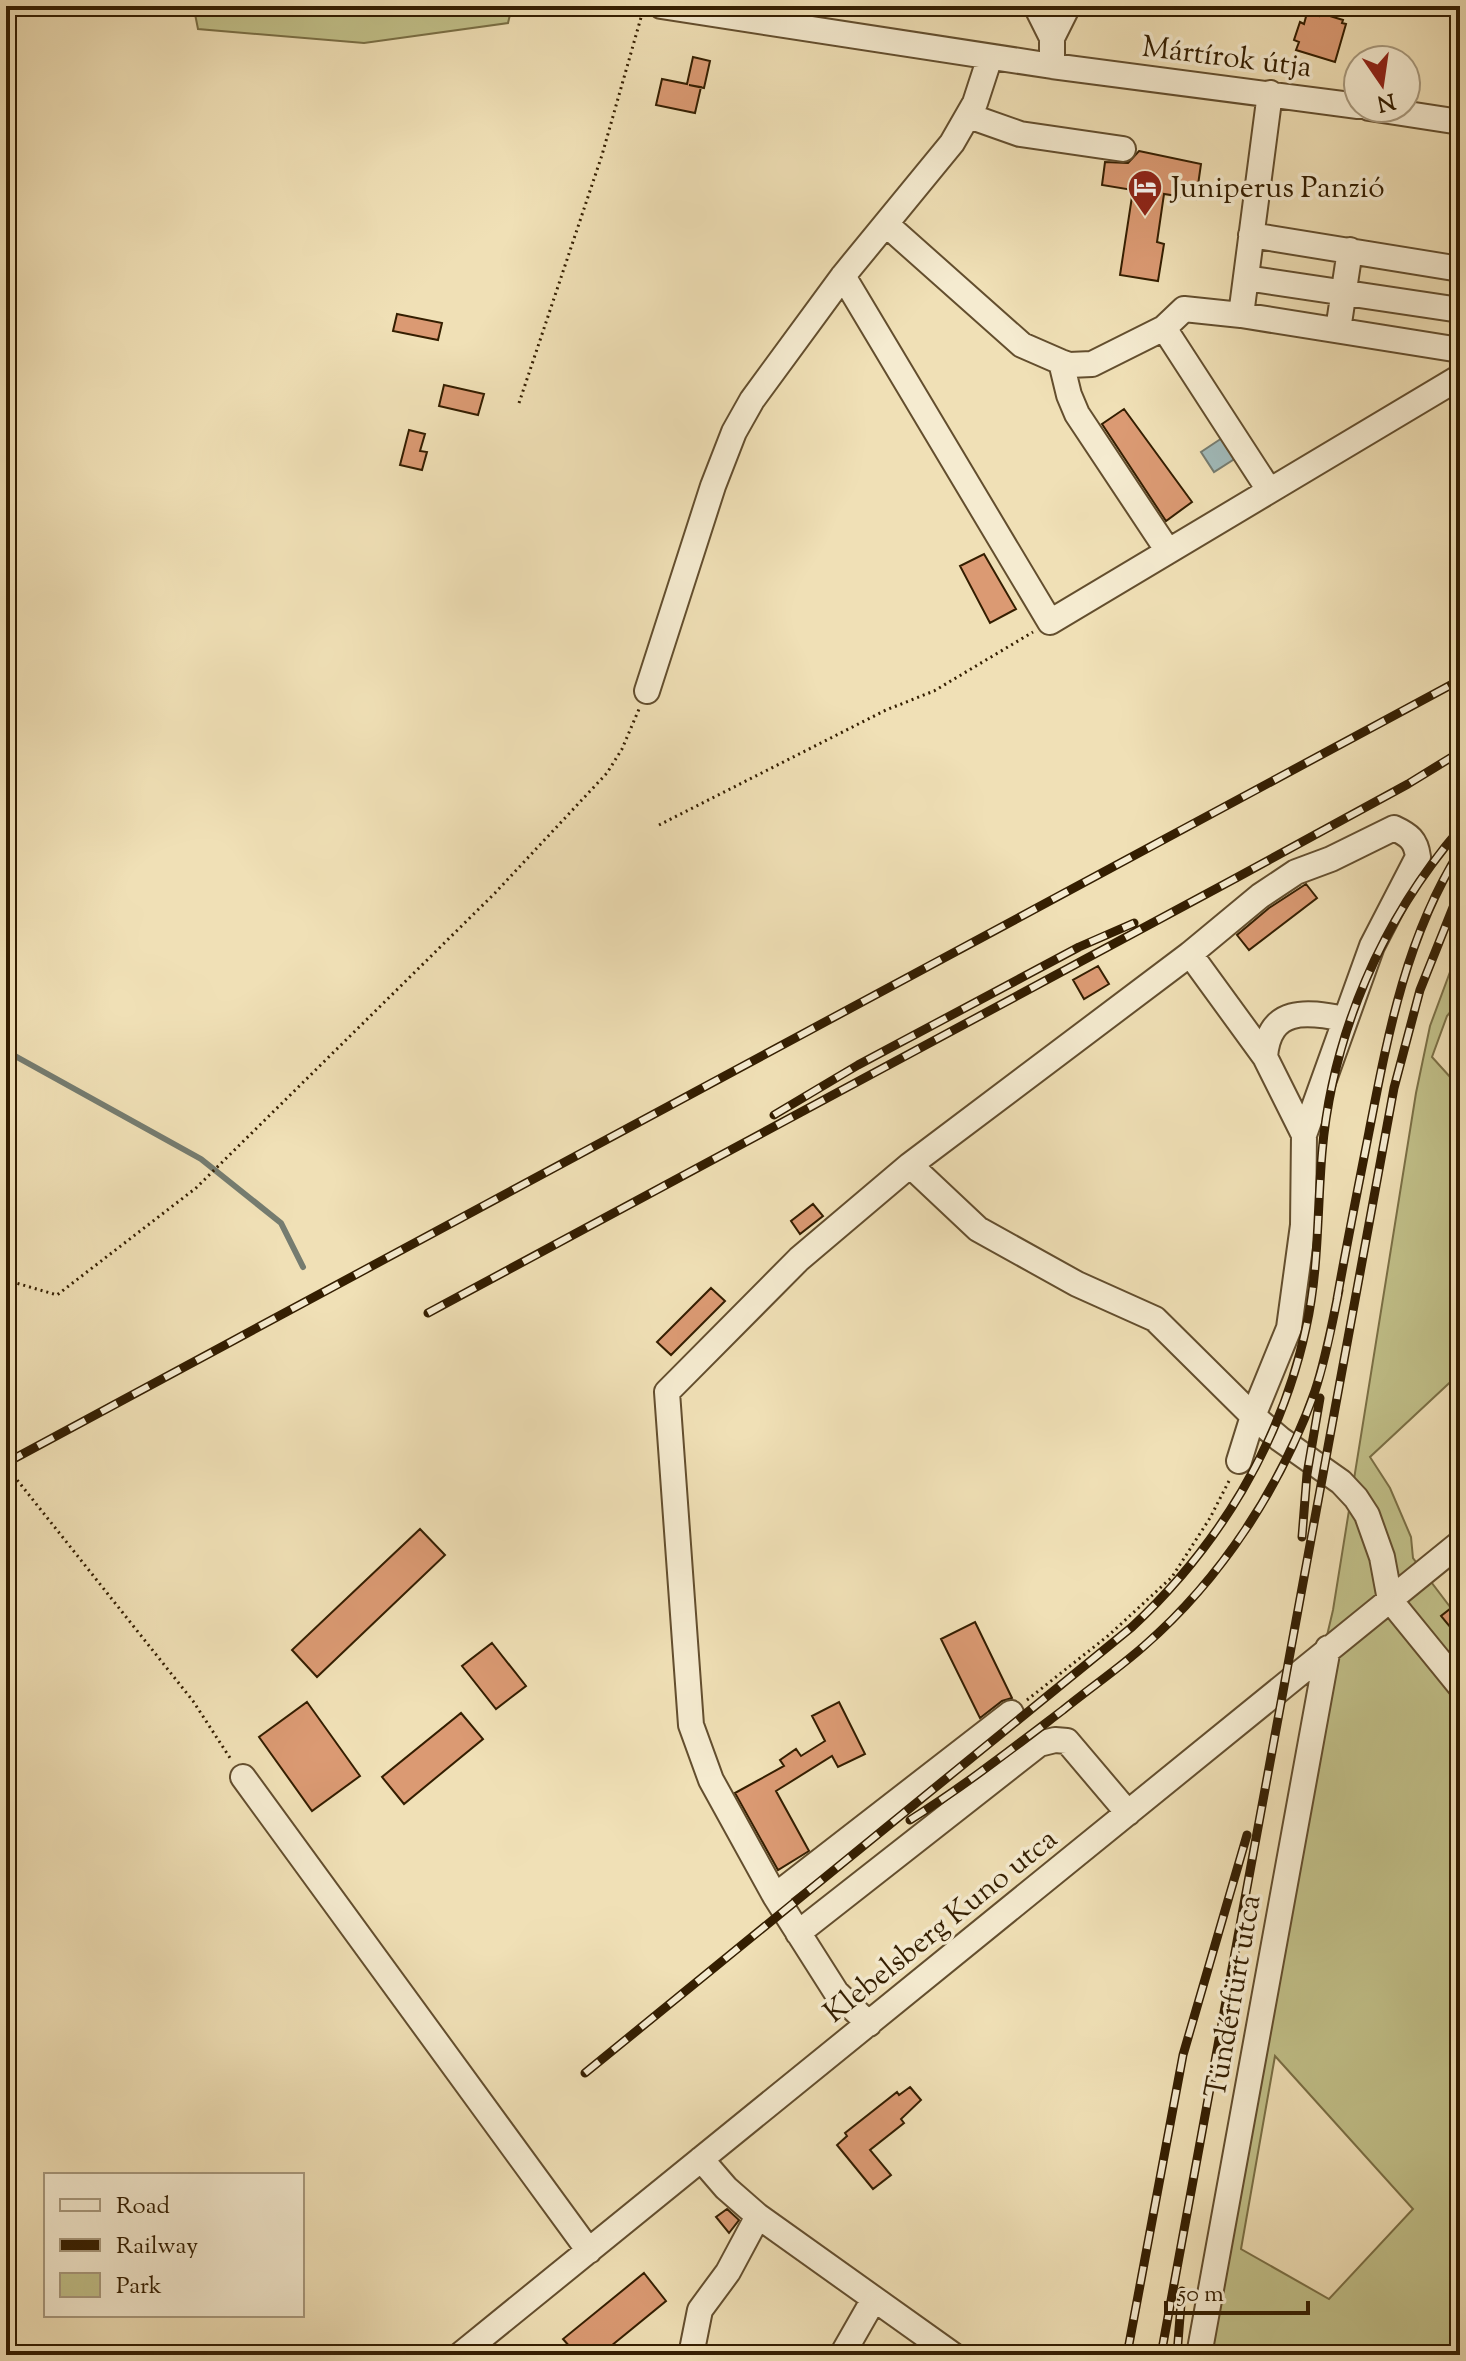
<svg xmlns="http://www.w3.org/2000/svg" width="1466" height="2361" viewBox="0 0 1466 2361" font-family="'Sorts Mill Goudy',serif">
  <style>
    .green { fill: #c1c089; stroke: #7a6f45; stroke-width: 2; fill-rule: evenodd }
    .water { fill: #a0baba; stroke: #757c70; stroke-width: 2 }
    .lines { fill: none; stroke-linecap: round; stroke-linejoin: round }
    .stream { stroke: #757c70; stroke-width: 6 }
    .building { fill: #db9a73; stroke: #341e01; stroke-width: 2 }
    .minor-casing { stroke: #634e2e; stroke-width: 28 }
    .path { stroke: #341e01; stroke-width: 3; stroke-dasharray: 2 4; stroke-linecap: butt }
    .minor { stroke: #f5ebd0; stroke-width: 24 }
    .rail-casing { stroke: #341e01; stroke-width: 9 }
    .rail { stroke: #f5ebd0; stroke-width: 6; stroke-dasharray: 18; stroke-linecap: butt }
    .labels { text-anchor: middle; stroke-width: 7; stroke-linejoin: round; paint-order: stroke }
    .street-label { font-size: 30px; fill: #341e01; stroke: #f5ebd0 }
    .poi-label { font-size: 30px; fill: #341e01; stroke: #f5ebd0; text-anchor: start }
  </style>
  <rect width="100%" height="100%" fill="#f0e0b6"/>
  <filter id="stains"><feTurbulence type="fractalNoise" baseFrequency=".0025" numOctaves="4"/><feColorMatrix values="0 0 0 0 .2 0 0 0 0 .09 0 0 0 0 .02 0 0 0 .5 -.17"/></filter>
  <radialGradient id="worn" r=".72"><stop offset=".6" stop-color="#630" stop-opacity="0"/><stop offset="1" stop-color="#630" stop-opacity=".3"/></radialGradient>
  <path class="green" d="M328 6H512L508 23 364 43 198 29 195 14 291 16Z
    M1460 945V1000L1447 1016 1432 1057 1460 1088V1373L1370 1457 1390 1488 1411 1537 1413 1558 1460 1620V2355H1191L1289 1797 1333 1610 1416 1093 1430 1026ZM1275 2056 1413 2209 1329 2299 1241 2249Z"/>
  <path class="water" d="M1222 438 1236 458 1214 472 1201 452Z"/>
  <g class="lines">
    <path class="stream" d="M6 1051 201 1159 281 1223 303 1267"/>
  </g>
  <path class="building" d="M1307 13 1319 16 1320 13 1343 20 1342 23 1346 24 1335 62 1296 50 1299 42 1294 40 1300 22 1304 24Z
    M693 57 710 61 704 88 689 85 701 87 695 113 656 105 662 79 687 84Z
    M1139 151 1201 164 1196 199 1164 194 1157 242 1164 244 1158 281 1120 275 1133 190 1102 185 1105 162 1128 163Z
    M397 314 442 323 438 340 393 331Z
    M444 385 484 394 478 415 439 406Z
    M1124 409 1192 502 1166 521 1102 424Z
    M409 430 425 434 420 451 427 452 422 470 400 465Z
    M984 554 1016 609 990 623 960 566Z
    M1306 884 1317 898 1249 950 1237 935 1269 908Z
    M1098 966 1109 984 1084 999 1073 980Z
    M813 1204 823 1216 800 1234 791 1221Z
    M711 1288 725 1301 671 1355 657 1342Z
    M420 1529 445 1555 317 1677 292 1650Z
    M1460 1601V1639L1441 1616Z
    M975 1622 1012 1698 1002 1701 980 1718 941 1639Z
    M492 1643 526 1686 496 1709 462 1666Z
    M307 1702 360 1776 312 1811 259 1737Z
    M839 1702 865 1754 838 1767 832 1756 776 1791 809 1851 778 1870 735 1793 784 1766 780 1760 796 1749 801 1756 825 1741 812 1716Z
    M461 1713 483 1739 404 1804 382 1777Z
    M910 2087 921 2100 901 2119 904 2123 870 2150 891 2175 873 2189 837 2145 847 2136 845 2133 897 2092 899 2095Z
    M727 2209 739 2220 729 2233 716 2217Z
    M644 2273 666 2301 600 2355H577L563 2339Z"/>
  <g class="lines">
    <g class="minor-casing">
      <path id="minor" d="M661 6 1052 66 1358 106
        M1036 6 1052 38V66
        M1052 38 1068 6
        M1369 108 1460 122
        M969 116 1020 134 1123 149
        M887 225 1022 345 1061 362 1069 365 1092 364 1164 328
        M1251 235 1460 269
        M843 276 1050 622 1460 377
        M1246 278 1460 310
        M1241 315 1270 93
        M1338 330 1350 250
        M1061 362 1069 395 1077 414 1168 551
        M1269 490 1164 328 1184 309 1241 315 1460 350
        M647 691 713 486 734 432 752 400 843 276 952 143 975 103 990 57
        M1190 954 1265 1057 1304 1135
        M1265 1057C1269 1007 1306 1011 1344 1019
        M910 1165 978 1229 1077 1284 1155 1319 1253 1416 1280 1439 1341 1482 1356 1498 1367 1515 1382 1557 1390 1600 1460 1686
        M243 1777 589 2251
        M775 1896 1011 1713
        M798 1933 1039 1744 1055 1740 1067 1741 1128 1813
        M869 2024 836 1992 775 1896 711 1780 691 1725 667 1392 799 1259 910 1165 1190 954 1260 896 1296 872 1331 859 1394 828C1409 835 1416 840 1418 857L1372 946 1304 1135 1303 1225 1289 1328 1253 1416 1239 1461
        M701 2159 726 2188 758 2216 953 2355
        M460 2355 1460 1543
        M691 2355 700 2310 728 2272 758 2216
        M842 2355 874 2299
        M1199 2355 1328 1648"/>
    </g>
    <path class="path" d="M519 403 602 155 642 14
      M659 825 886 710 934 691 1033 632
      M6 1280 57 1295 196 1188 495 893 607 773 622 749 639 709
      M6 1466 193 1701 232 1761
      M6 1482 14 1479
      M1027 1700 1109 1635 1172 1577 1210 1518 1230 1479"/>
    <use href="#minor" class="minor"/>
    <g class="rail-casing">
      <path id="rail" d="M774 1115 858 1065 1079 947 1134 923
        M1337 1299C1347 1243 1358 1188 1369 1132 1388 1034 1406 937 1460 851
        M428 1313 1236 878 1408 784 1460 752
        M6 1463 1460 680
        M1302 1537 1307 1474 1320 1398
        M910 1820C963 1787 1013 1748 1063 1710 1090 1688 1118 1669 1144 1646 1221 1579 1281 1487 1315 1391 1326 1358 1332 1324 1339 1290
        M585 2073 1132 1627C1218 1547 1281 1444 1306 1328 1319 1270 1317 1212 1322 1153 1332 1035 1382 919 1460 829
        M1127 2355 1183 2055 1247 1835
        M1161 2355 1394 1088 1420 990 1460 890
        M1177 2355 1182 2291"/>
    </g>
    <use href="#rail" class="rail"/>
  </g>
  <defs>
    <g id="hotel-pin" transform="scale(1.8)"><path d="M0 17L-7.5 6A9.5 9.5 0 1 1 7.5 6Z" fill="#8f2418" stroke="#f5ebd0"/><path d="M-6-4.5h1.5V1H6V5H4.5V3h-9V5H-6ZM-4 0a1.8 1.8 0 1 1 3.6 0ZM.5 0V-2.5h3Q6-2.5 6 0Z" fill="#fff"/></g>
  </defs>
  <g fill-rule="evenodd">
    <use href="#hotel-pin" x="1145" y="187"/>
  </g>
  <g class="labels">
    <g class="street-label">
      <text transform="translate(1227 56) rotate(7)" y="10">Mártírok útja</text>
      <text transform="translate(940 1925) rotate(-39)" y="10">Klebelsberg Kuno utca</text>
      <text transform="translate(1232 1996) rotate(-80)" y="10">Tündérfürt utca</text>
    </g>
    <g class="poi-label">
      <text x="1171" y="197">Juniperus Panzió</text>
    </g>
  </g>
  <rect width="1466" height="2361" fill="none" stroke="#f0e0b6" stroke-width="32"/>
  <rect x="8" y="8" width="1450" height="2345" fill="none" stroke="#341e01" stroke-width="4"/>
  <rect x="16" y="16" width="1434" height="2329" fill="none" stroke="#341e01" stroke-width="2"/>
  <rect x="44" y="2173" width="260" height="144" fill="#f5ebd0" stroke="#a8997d" stroke-width="2"/>
  <rect x="60" y="2199" width="40" height="12" fill="#f5ebd0" stroke="#a8997d" stroke-width="2"/>
  <text x="116" y="2213" font-size="24" fill="#341e01">Road</text>
  <rect x="60" y="2239" width="40" height="12" fill="#341e01" stroke="#a8997d" stroke-width="2"/>
  <text x="116" y="2253" font-size="24" fill="#341e01">Railway</text>
  <rect x="60" y="2273" width="40" height="24" fill="#c1c089" stroke="#a8997d" stroke-width="2"/>
  <text x="116" y="2293" font-size="24" fill="#341e01">Park</text>
  <g transform="translate(1382 84) rotate(167)"><circle r="38" fill="#f5ebd0" stroke="#a8997d" stroke-width="2"/>
  <path d="M0-6L14 30L0 20L-14 30Z" fill="#8f2418"/>
  <text y="-12" font-size="22" font-weight="bold" text-anchor="middle" fill="#341e01">N</text>
  </g>
  <path d="M1166 2301v12h142v-12" fill="none" stroke="#341e01" stroke-width="4"/>
  <text x="1178" y="2301" font-size="24" fill="#341e01" stroke="#f5ebd0" stroke-width="6" paint-order="stroke">50 m</text>
  <rect width="100%" height="100%" filter="url(#stains)"/>
  <rect width="100%" height="100%" fill="url(#worn)"/>
</svg>
